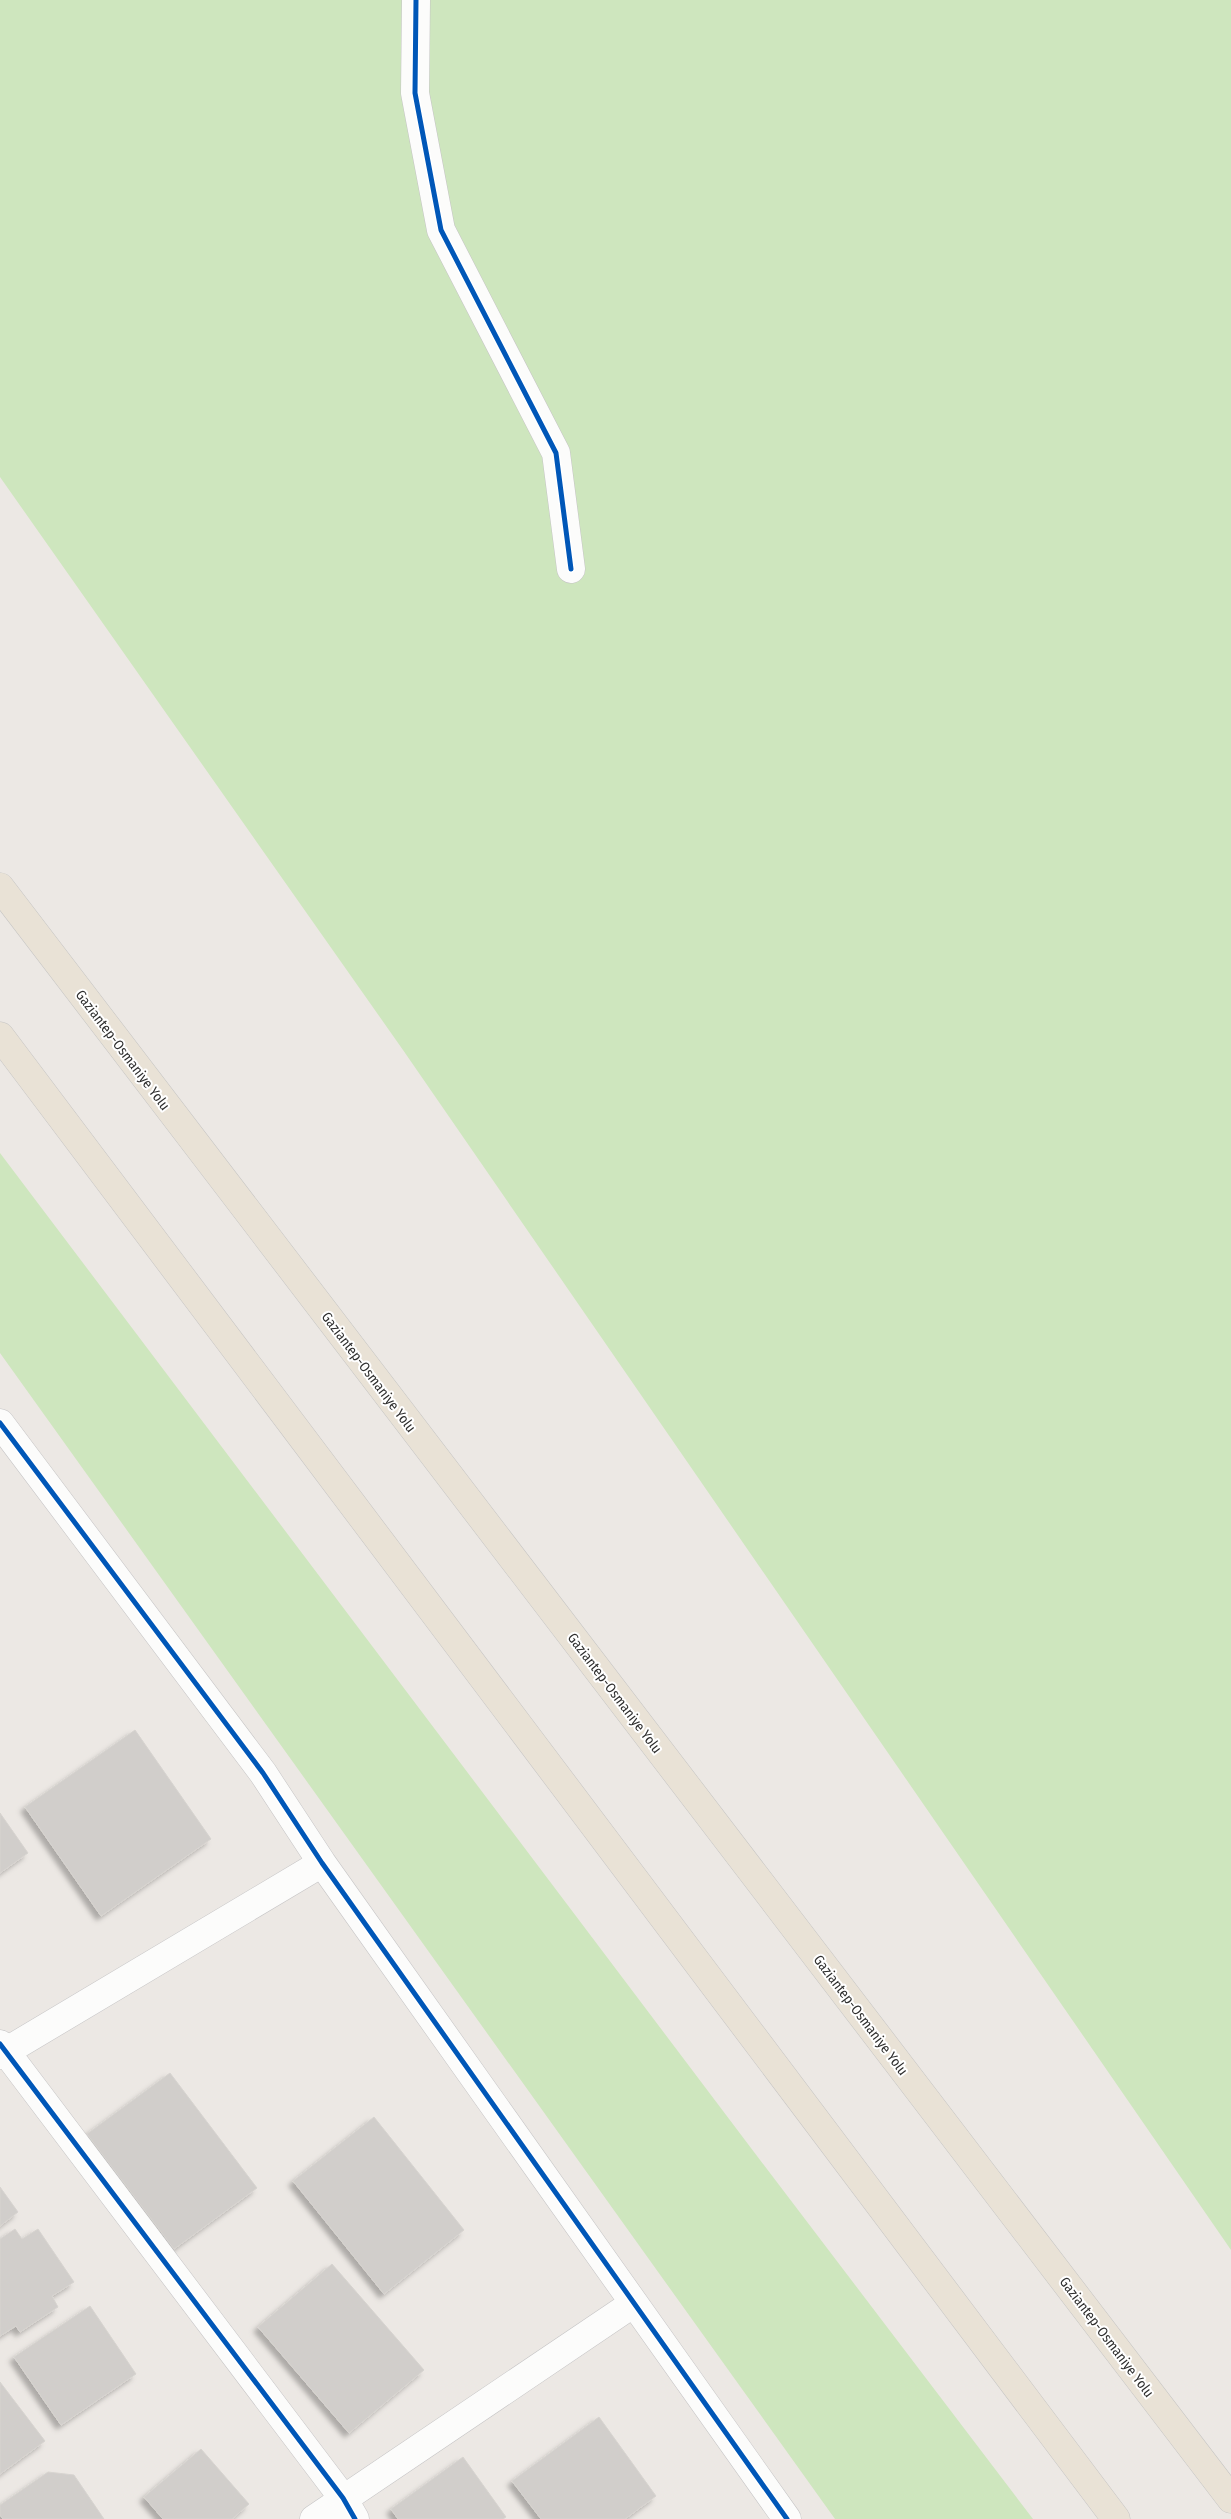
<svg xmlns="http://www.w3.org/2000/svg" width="1231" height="2519" viewBox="0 0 1231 2519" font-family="'Fira Sans Condensed',sans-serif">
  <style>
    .green { fill: #cee6be }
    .building { fill: #d1cecb; stroke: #d7d4d0; filter: url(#shadow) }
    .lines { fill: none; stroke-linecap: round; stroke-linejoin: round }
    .minor-casing { stroke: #c5c4c5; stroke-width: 29 }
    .trunk-casing { stroke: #c6c5c4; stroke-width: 29 }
    .minor { stroke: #fcfcfb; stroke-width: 28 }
    .trunk { stroke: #e9e2d6; stroke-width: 28 }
    .cycleway-casing { stroke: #fff; stroke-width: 8 }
    .cycleway { stroke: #0057b8; stroke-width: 5 }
    .labels { text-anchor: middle; stroke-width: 4; stroke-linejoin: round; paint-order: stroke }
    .street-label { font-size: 14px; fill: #2e2e2e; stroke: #fff }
  </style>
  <defs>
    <filter id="shadow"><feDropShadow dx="-4.5" dy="4.5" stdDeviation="2.5" flood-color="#0004"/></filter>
  </defs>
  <rect width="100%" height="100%" fill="#ece8e4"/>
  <path class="green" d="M0 0H1231V2250L403 1050 0 477Z
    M0 1153 754 2152 1033 2519H835L0 1353Z"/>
  <path class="building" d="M135 1730 211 1839 101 1916 25 1807Z
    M0 1813 28 1853 0 1873Z
    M170 2073 257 2188 174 2249 87 2134Z
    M374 2117 464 2230 384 2294 293 2181Z
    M0 2187 18 2212 0 2226Z
    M15 2229 22 2239 38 2229 74 2282 52 2296 58 2307 20 2332 16 2326 0 2336V2239Z
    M332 2264 424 2370 349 2433 258 2327Z
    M90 2306 136 2374 61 2425 14 2357Z
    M0 2382 45 2441 0 2474Z
    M599 2417 656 2496 625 2519H541L512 2481Z
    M201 2449 249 2504 232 2519H163L144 2497Z
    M463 2457 506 2517 503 2519H398L391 2509Z
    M48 2472 74 2475 104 2519H3L0 2515V2505Z"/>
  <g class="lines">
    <g class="minor-casing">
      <path id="minor" d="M416 0 415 93 441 230 556 453 571 569
        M0 1423 263 1773 322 1863 787 2519
        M0 2044 343 2498 355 2519
        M0 2055 322 1863
        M314 2519 634 2303"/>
    </g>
    <g class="trunk-casing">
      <path id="trunk" d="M0 887 1231 2499
        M0 1036 1116 2519"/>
    </g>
    <use href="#minor" class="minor"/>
    <use href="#trunk" class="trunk"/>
    <g class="cycleway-casing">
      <path id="cycleway" d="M416 0 415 93 441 230 556 453 571 569
        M0 1423 263 1773 322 1863 787 2519
        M0 2044 343 2498 355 2519"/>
    </g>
    <use href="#cycleway" class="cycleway"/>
  </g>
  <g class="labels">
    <g class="street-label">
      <text transform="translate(123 1050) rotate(53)" y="5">Gaziantep-Osmaniye Yolu</text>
      <text transform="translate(369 1372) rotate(53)" y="5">Gaziantep-Osmaniye Yolu</text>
      <text transform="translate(615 1693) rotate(53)" y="5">Gaziantep-Osmaniye Yolu</text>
      <text transform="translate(861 2015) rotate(53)" y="5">Gaziantep-Osmaniye Yolu</text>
      <text transform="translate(1107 2337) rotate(53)" y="5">Gaziantep-Osmaniye Yolu</text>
    </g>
  </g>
</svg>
